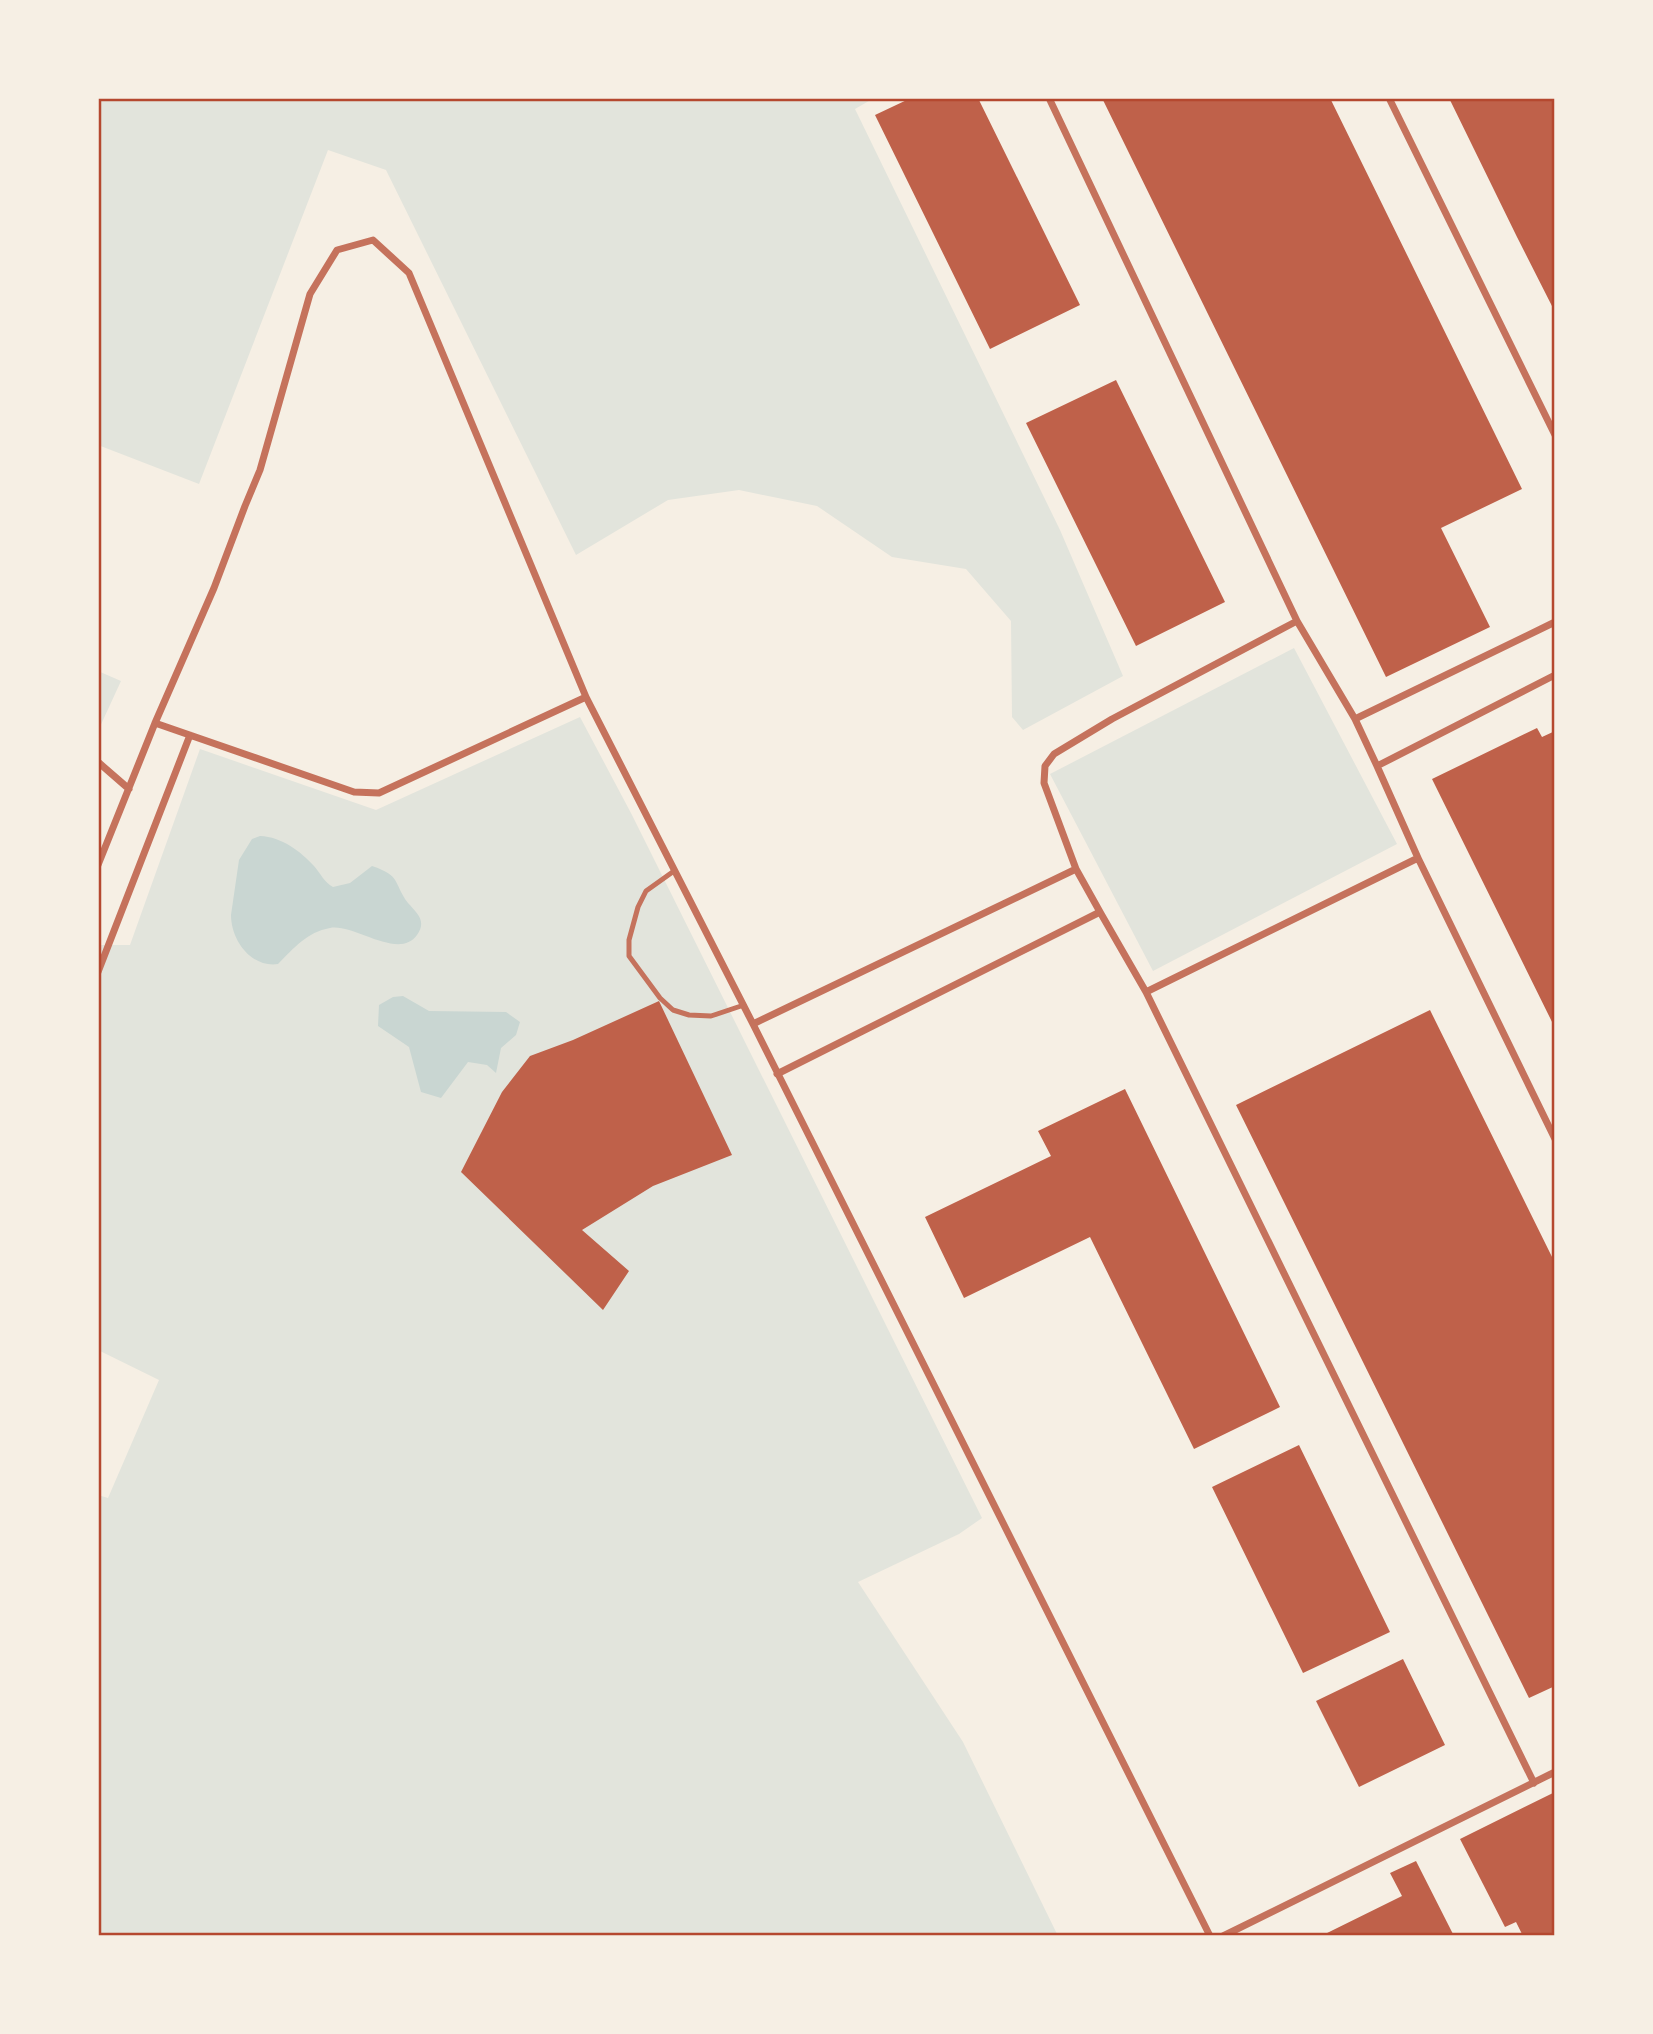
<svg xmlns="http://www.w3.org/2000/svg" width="1653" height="2034" viewBox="0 0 1653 2034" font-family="'Source Serif 4',serif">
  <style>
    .green { fill: #e2e4dc }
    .water { fill: #c9d6d2 }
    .building { fill: #bf614a }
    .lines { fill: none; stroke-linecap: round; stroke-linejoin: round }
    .service { stroke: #c5725c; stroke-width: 5 }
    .minor { stroke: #c5725c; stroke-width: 7 }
    .neatline { fill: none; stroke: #b5482f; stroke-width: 2.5 }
  </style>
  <rect width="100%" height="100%" fill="#f6efe4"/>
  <path class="green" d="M98 98H874L855 109 1060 530 1123 676 1023 730 1012 717 1011 621 966 569 892 557 817 506 739 490 668 500 576 555 386 170 328 150 199 484 98 445Z
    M1294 648 1397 844 1153 971 1050 774Z
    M98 671 121 681 98 731Z
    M580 717 632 815 982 1518 959 1534 858 1582 963 1742 1058 1936H98V1495L108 1498 159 1380 98 1350V945H130L200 749 376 810Z"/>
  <path class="water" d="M260 836C282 837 300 851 314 866 321 874 324 882 333 887L350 883 372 866C402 876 393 883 408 903 417 913 427 921 417 935 399 961 353 923 330 928 307 932 294 948 278 964 251 968 231 940 231 915L239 860 252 839Z
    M403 996 429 1011 506 1012 520 1022 516 1035 501 1048 496 1073 487 1065 468 1062 441 1098 421 1092 409 1047 378 1026 379 1005 393 997Z"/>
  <path class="building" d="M911 98H978L1080 305 990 349 875 115Z
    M1102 98H1330L1522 489 1441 528 1490 627 1386 677Z
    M1449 98H1555V312L1517 237Z
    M1116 380 1225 602 1136 646 1026 423Z
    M1537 728 1542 737 1555 731V1028L1432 779Z
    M659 1001 732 1155 653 1186 582 1230 629 1271 603 1310 461 1172 502 1092 530 1056 573 1040Z
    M1430 1010 1555 1263V1686L1529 1698 1236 1105Z
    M1125 1089 1280 1407 1194 1449 1090 1237 964 1298 925 1217 1051 1156 1038 1131Z
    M1299 1445 1390 1632 1303 1673 1212 1487Z
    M1403 1659 1445 1745 1359 1787 1316 1701Z
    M1555 1792V1936H1523L1516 1922 1505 1927 1460 1839Z
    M1416 1861 1454 1936H1321L1402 1896 1390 1873Z"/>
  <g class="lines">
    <path class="service" d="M674 871 646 891 638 907 629 940V956L660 998 673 1010 689 1015 711 1016 744 1005"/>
    <path class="minor" d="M1049 98 1297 621
      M1389 98 1555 435
      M1355 719 1377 766
      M155 723 354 792 379 793 586 697
      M98 762 129 789
      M1418 858 1555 1139
      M98 865 155 723 214 588 245 506 260 470 310 294 337 250 373 240 409 273 586 697 753 1024 1210 1936
      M1076 869 1100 912
      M98 972 190 735
      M1146 992 1534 1783
      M753 1024 1076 869 1044 783 1045 766 1054 754 1112 719 1297 621 1355 719 1555 622
      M777 1074 1100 912 1146 992 1418 858 1377 766 1555 675
      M1223 1936 1555 1772"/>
  </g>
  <rect width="1653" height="2034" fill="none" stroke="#f6efe4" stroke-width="200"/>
  <rect x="100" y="100" width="1453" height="1834" class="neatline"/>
</svg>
